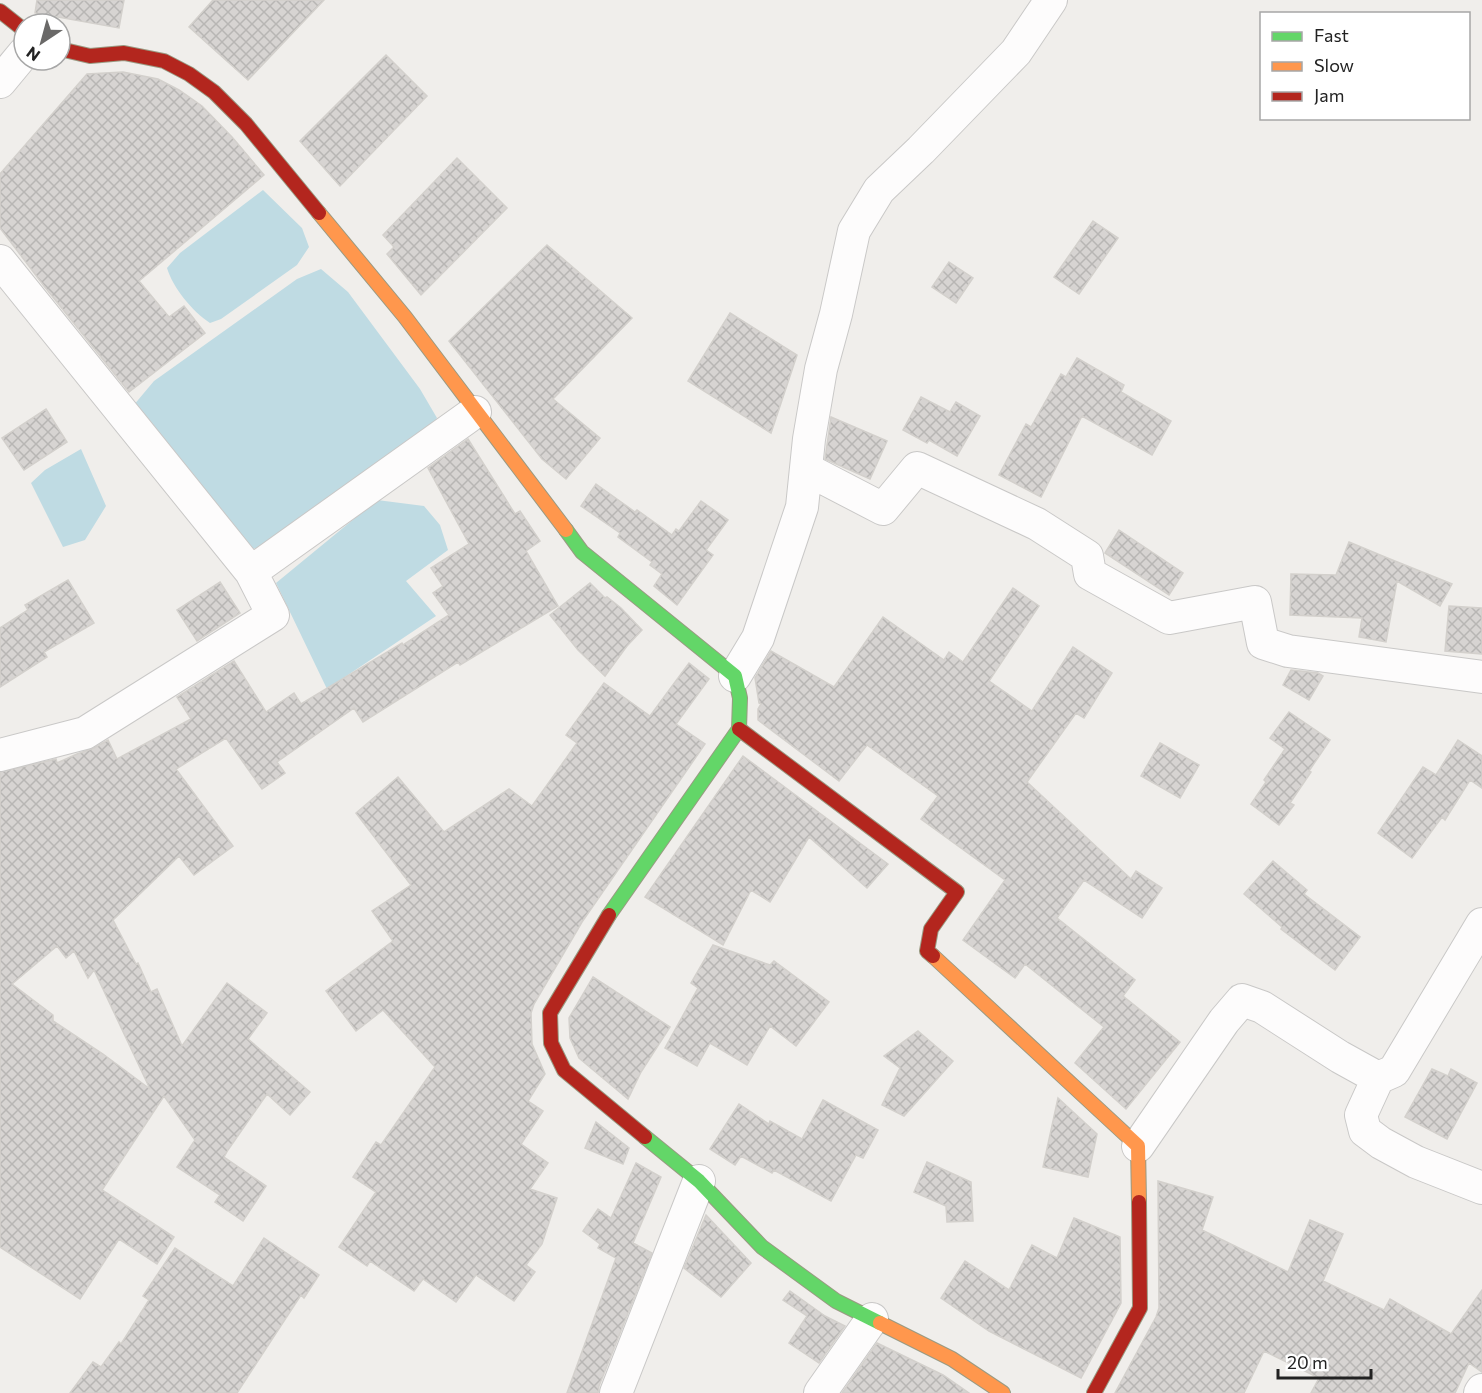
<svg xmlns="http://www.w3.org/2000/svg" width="1482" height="1393" viewBox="0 0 1482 1393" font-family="Commissioner,sans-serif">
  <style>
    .water { fill: #bfdbe3 }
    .building { fill: url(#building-cross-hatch); stroke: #d3d0cc; stroke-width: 1.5; fill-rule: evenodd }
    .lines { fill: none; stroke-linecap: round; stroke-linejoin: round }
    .street-casing { stroke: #c9c8c7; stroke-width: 34 }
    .fast-casing { stroke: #999a82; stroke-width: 16 }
    .slow-casing { stroke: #999a82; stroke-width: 16 }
    .jam-casing { stroke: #999a82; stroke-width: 16 }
    .street { stroke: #fdfcfc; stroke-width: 32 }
    .fast { stroke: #63d668; stroke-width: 14 }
    .slow { stroke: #ff974d; stroke-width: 14 }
    .jam { stroke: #b3261e; stroke-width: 14 }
  </style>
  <defs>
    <pattern id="building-cross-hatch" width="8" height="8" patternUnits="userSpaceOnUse" patternTransform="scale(1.5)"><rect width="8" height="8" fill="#d7d4d2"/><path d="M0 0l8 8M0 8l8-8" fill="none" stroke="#b8b6b4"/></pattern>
  </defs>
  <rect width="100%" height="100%" fill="#f0eeeb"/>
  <path class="water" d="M263 190 302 228 309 247 297 265 221 319 210 323C192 311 173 288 167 268L180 253Z
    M321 269 348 292 420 389 437 418 425 437 269 546 251 549 133 406 154 381 297 279Z
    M81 449 106 506 85 540 63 547 31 483 45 470Z
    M377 500 424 506 440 525 448 550 406 581 436 616 327 689 276 583Z"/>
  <path class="building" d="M37 0H124L119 28 35 13Z
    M213 0H324L248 80 189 27Z
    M386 55 427 96 340 186 300 141Z
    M123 72 158 79 179 90 202 106 232 137 264 175 139 281 169 317 184 306 205 333 129 392 44 286 0 228V174L87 74Z
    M457 158 507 208 421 295 387 254 394 247 383 235Z
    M1093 221 1118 238 1079 294 1054 277Z
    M547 245 632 318 553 399 600 438 566 479 542 459 449 341Z
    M949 262 973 278 956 303 932 287Z
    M730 313 797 355 771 433 688 381Z
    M1077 358 1124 385 1121 392 1171 421 1152 455 1082 416 1041 497 999 475 1026 424 1031 427 1061 374 1066 377Z
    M921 397 950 412 956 402 980 416 957 456 929 440 927 443 903 430Z
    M46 409 67 442 24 470 2 438Z
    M831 417 887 441 870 479 825 459Z
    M468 439 515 514 520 511 540 541 526 551 558 606 460 665 458 662 363 722 354 708 277 762 285 773 262 789 226 738 176 769 233 846 194 875 179 856 113 920 136 964 138 963 151 992 157 989 182 1046 227 983 267 1013 248 1039 310 1092 290 1115 267 1094 228 1150 224 1157 266 1186 243 1221 215 1202 220 1195 177 1167 195 1140 164 1096 102 1190 174 1237 157 1264 119 1239 80 1299 0 1247V772L56 759 57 763 77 754 94 748 108 740 117 759 191 719 177 697 234 661 266 712 294 693 301 704 402 643 403 645 449 615 433 593 443 586 431 568 469 544 428 468ZM57 946 66 958 74 951 88 978 94 970 150 1089 103 1054 53 1021V1015L12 984Z
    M596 484 635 512 637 510 672 535 676 529 679 531 701 501 728 520 706 550 713 555 677 605 654 586 662 574 650 565 652 562 618 537 620 533 581 506Z
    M1119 530 1183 573 1169 595 1105 553Z
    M1349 542 1385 557 1452 584 1440 606 1397 581 1386 642 1359 637 1362 618 1290 615 1291 574 1336 575Z
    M68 580 94 623 44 652 47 657 0 687V628L28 610 25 605Z
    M220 582 240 613 197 641 177 610Z
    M590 583 605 598 607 597 621 608 642 630 627 646 605 676 578 650 550 615Z
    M1013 588 1039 606 989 681 1032 711 1073 647 1112 673 1084 718 1076 713 1027 782 1131 879 1136 871 1162 888 1142 918 1084 880 1057 918 1135 980 1123 996 1180 1042 1126 1109 1075 1063 1104 1027 1025 964 1015 978 963 940 1005 880 921 819 938 796 867 745 839 781 758 720V709L761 704 759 703 755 678 771 651 834 687 883 617 944 660 949 652 963 662Z
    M1449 606 1482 608V654L1445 651Z
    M689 663 709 679 676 724 705 744 582 922 534 1004 531 1013 532 1044 545 1074 528 1101 543 1111 521 1144 548 1163 530 1189 557 1198 542 1244 526 1265 535 1272 514 1301 476 1275 456 1302 423 1279 414 1291 370 1261 367 1266 339 1247 376 1192 353 1177 376 1142 381 1145 435 1067 383 1010 356 1031 326 991 393 941 372 911 411 885 356 813 398 777 444 832 509 789 532 806 577 743 566 735 604 683 650 716Z
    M1291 670 1318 673 1323 676 1309 700 1283 685Z
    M1289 712 1330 740 1309 771 1311 772 1290 803 1294 805 1279 825 1251 804 1266 782 1264 780 1285 749 1270 738Z
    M1458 740 1482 756V788L1470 780 1445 820 1442 817 1412 858 1378 833 1423 767 1436 775Z
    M1160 743 1199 765 1180 798 1141 776Z
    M743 756 888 864 867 888 809 837 770 902 751 890 723 945 645 897Z
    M1273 861 1307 890 1304 894 1360 937 1335 970 1281 929 1282 927 1244 894Z
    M713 945 770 965 774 961 829 1002 796 1046 770 1026 747 1065 710 1043 697 1066 665 1048 698 988 691 983Z
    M593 977 670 1027 641 1072 628 1099 579 1058 570 1038 569 1018Z
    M918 1031 953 1061 904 1116 882 1105 900 1068 884 1056Z
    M1432 1069 1448 1076 1451 1069 1477 1083 1447 1139 1405 1117Z
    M1058 1098 1097 1134 1088 1177 1043 1167Z
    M823 1100 878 1130 863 1158 856 1155 831 1201 774 1170 772 1173 741 1156 735 1165 710 1149 739 1104 769 1124 770 1121 802 1139Z
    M596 1122 629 1148 623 1164 585 1148Z
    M927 1162 971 1182 973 1221 947 1222 946 1206 914 1192Z
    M636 1163 661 1177 633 1243 652 1253 599 1386 598 1393H567L616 1258 598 1248 600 1244 583 1231 598 1209 611 1218Z
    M1158 1181 1213 1197 1202 1230 1288 1272 1310 1220 1343 1234 1323 1281 1384 1310 1390 1299 1451 1334 1482 1290V1372L1469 1363 1455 1393H1311L1319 1378 1264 1351 1244 1393H1115L1156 1317 1159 1308Z
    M706 1215 751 1263 721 1297 684 1268Z
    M1074 1218 1120 1237 1121 1303 1081 1378 989 1331 941 1298 965 1261 1009 1290 1032 1245 1057 1258Z
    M264 1238 319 1275 304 1298 301 1295 237 1393H70L93 1362 101 1367 119 1342 121 1344 149 1300 143 1296 175 1248 233 1286Z
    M790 1291 825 1316 845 1326 819 1363 789 1343 807 1316 783 1300Z
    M877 1343 943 1375 969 1393H842Z"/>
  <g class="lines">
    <g class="street-casing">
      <path id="street" d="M0 82 24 53
        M0 261 251 572
        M806 469 883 509 917 468 1037 524 1087 556 1090 574 1169 618 1255 602 1263 643 1288 651 1482 677
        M735 676 758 638 802 507 809 439 821 369 836 314 854 231 879 190 921 150 1016 52 1051 0
        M0 755 85 733 273 615 251 572 475 412
        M1378 1078 1361 1115 1365 1131 1381 1143 1416 1162 1482 1188
        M1138 1146 1224 1021 1242 1000 1262 1007 1340 1057 1378 1078 1394 1071 1482 924
        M616 1393 699 1181
        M820 1393 872 1319
        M1480 1393 1482 1390"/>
    </g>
    <g class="fast-casing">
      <path id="fast" d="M566 530 582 552 735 676 740 698 739 729 609 915
        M645 1137 699 1181 762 1247 836 1301 880 1323"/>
    </g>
    <g class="slow-casing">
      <path id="slow" d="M319 213 405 317 566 530
        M933 956 1138 1146 1139 1202
        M880 1323 952 1359 1003 1393"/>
    </g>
    <g class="jam-casing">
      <path id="jam" d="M0 11 24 30
        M60 49 90 56 124 53 164 61 189 74 214 92 246 124 319 213
        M739 729 957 892 931 929 927 951 933 956
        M609 915 550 1013 551 1043 564 1070 645 1137
        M1094 1393 1140 1308 1139 1202"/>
    </g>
    <use href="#street" class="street"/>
    <use href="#fast" class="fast"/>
    <use href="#slow" class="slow"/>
    <use href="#jam" class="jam"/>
  </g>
  <rect x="1260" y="12" width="210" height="108" fill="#ffffff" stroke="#a7a7a7" stroke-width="1.5"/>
  <rect x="1272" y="32" width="30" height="9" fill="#63d668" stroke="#a7a7a7" stroke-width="1.5"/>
  <text x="1314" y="42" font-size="18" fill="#222222">Fast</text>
  <rect x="1272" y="62" width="30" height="9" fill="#ff974d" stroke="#a7a7a7" stroke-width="1.5"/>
  <text x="1314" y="72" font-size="18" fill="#222222">Slow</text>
  <rect x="1272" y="92" width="30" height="9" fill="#b3261e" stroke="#a7a7a7" stroke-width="1.5"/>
  <text x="1314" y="102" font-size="18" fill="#222222">Jam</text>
  <g transform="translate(42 42) rotate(216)"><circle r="28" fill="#ffffff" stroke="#a7a7a7" stroke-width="1.5"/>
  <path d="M0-4.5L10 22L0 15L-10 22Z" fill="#6a6968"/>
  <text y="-9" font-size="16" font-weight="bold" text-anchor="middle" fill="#222222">N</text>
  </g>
  <path d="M1278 1369v9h93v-9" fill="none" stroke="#222222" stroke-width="3"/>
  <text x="1287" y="1369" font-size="18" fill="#222222" stroke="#ffffff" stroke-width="4.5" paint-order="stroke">20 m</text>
</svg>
